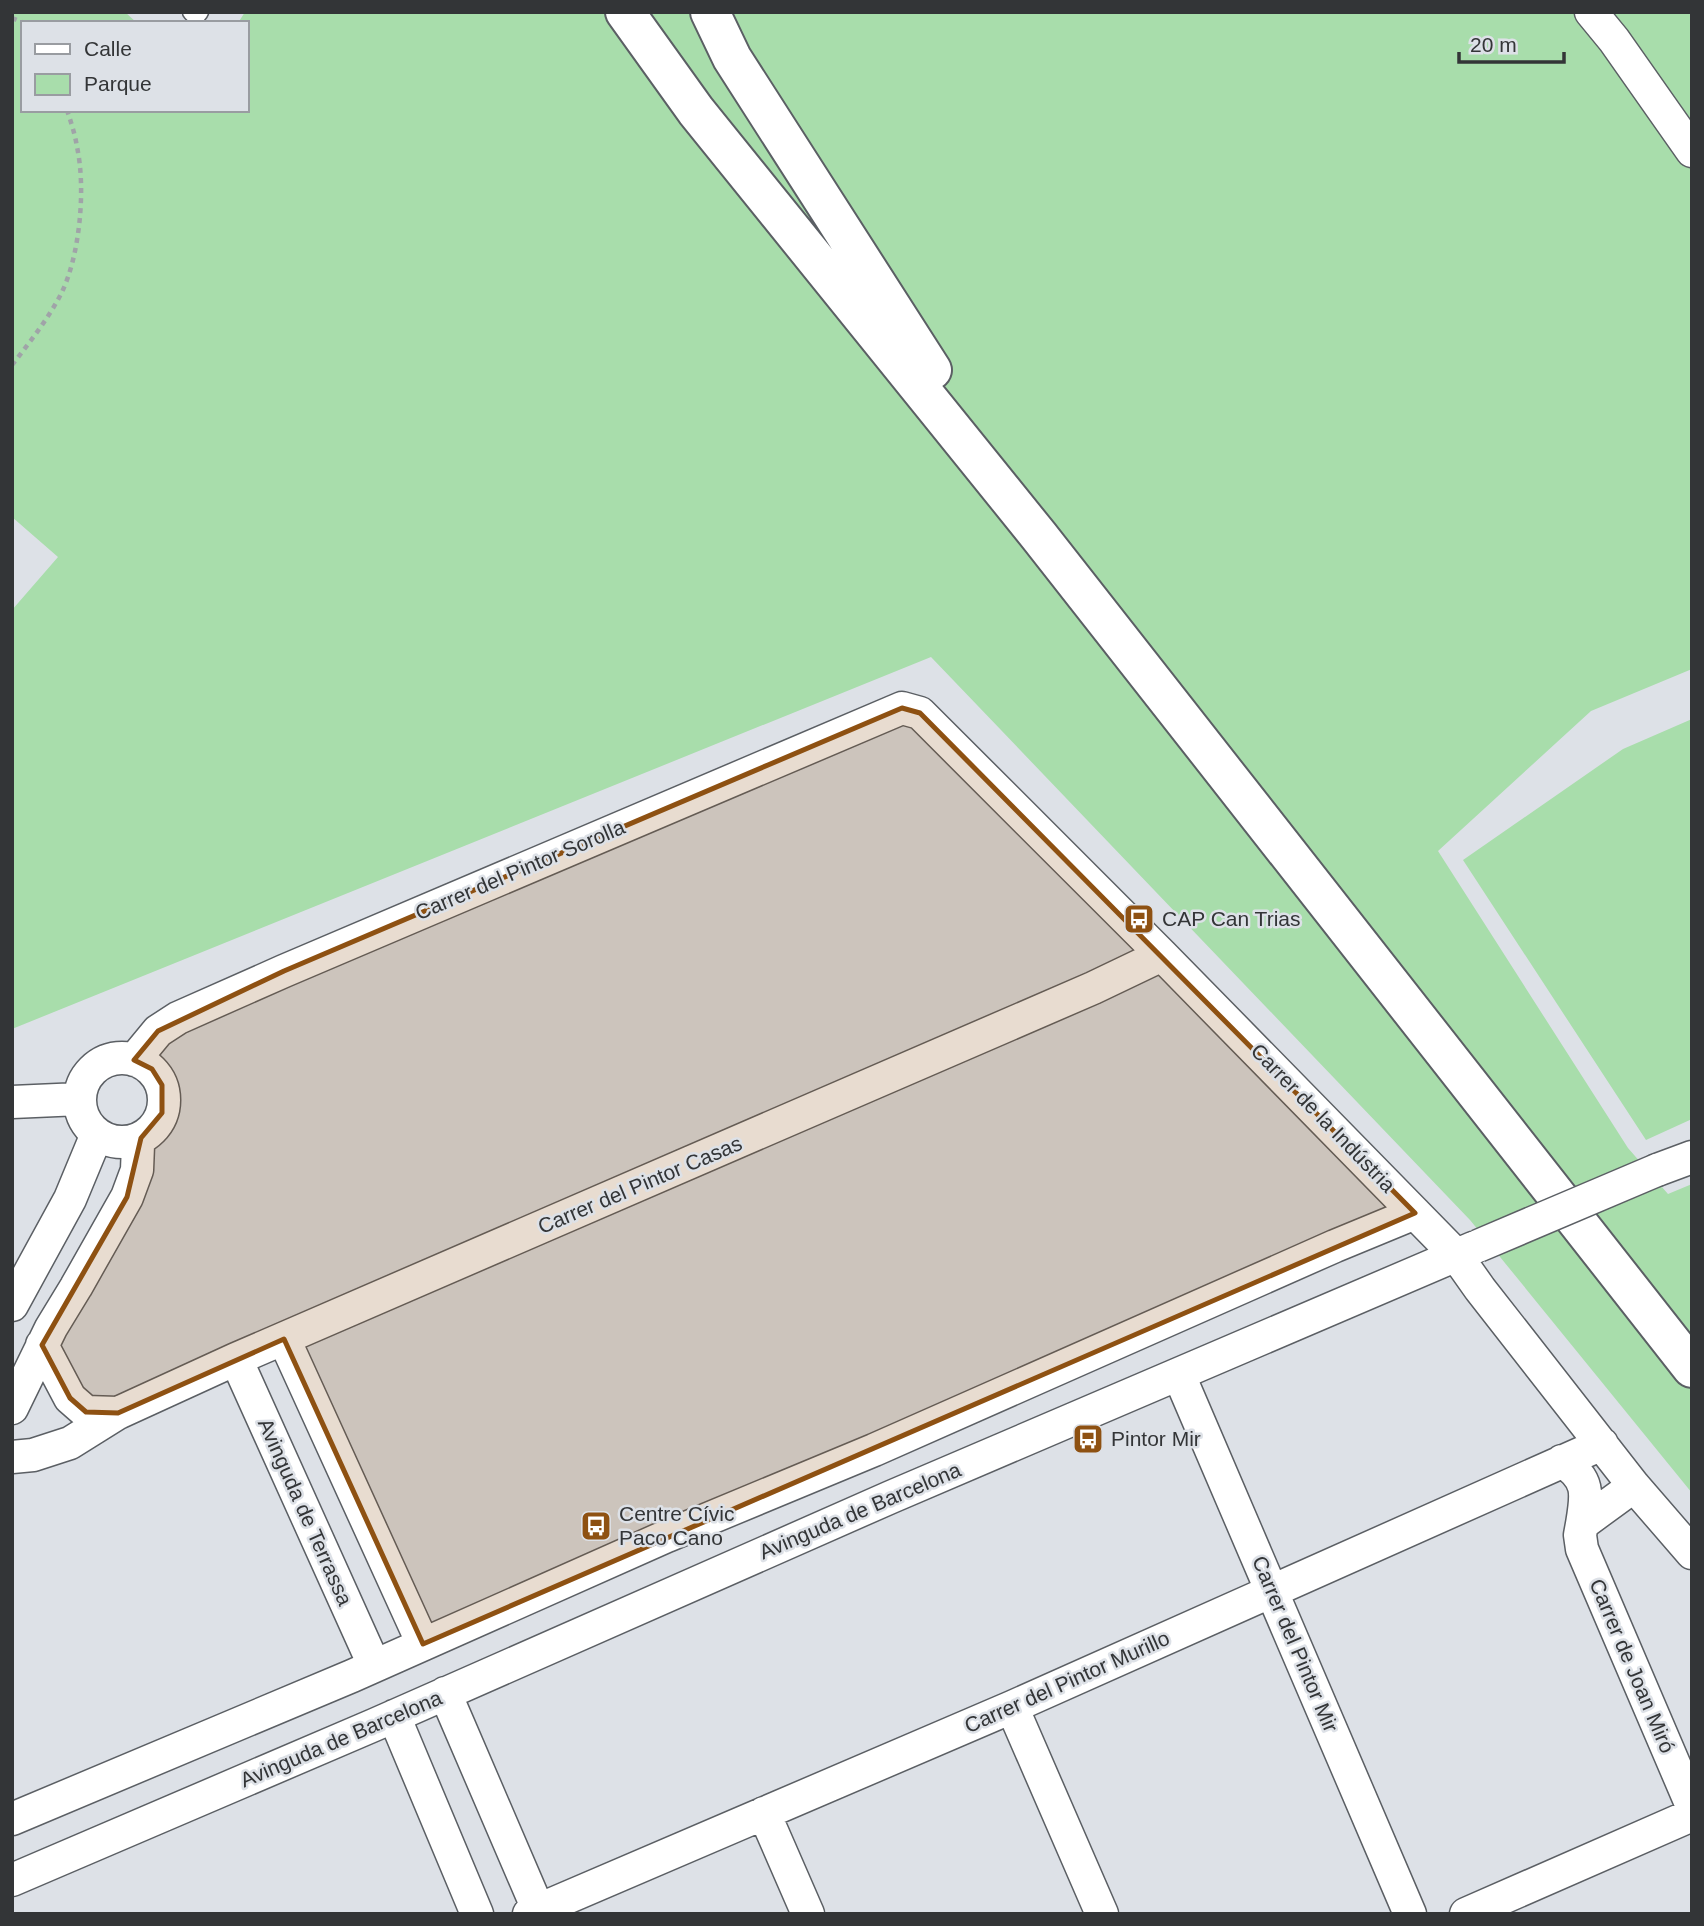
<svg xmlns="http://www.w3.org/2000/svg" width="1704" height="1926" viewBox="0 0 1704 1926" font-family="Helvetica,sans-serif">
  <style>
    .green { fill: #a8ddab }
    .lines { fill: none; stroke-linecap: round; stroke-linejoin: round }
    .lane-casing { stroke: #5b5f64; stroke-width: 19 }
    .street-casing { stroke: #5b5f64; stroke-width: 35 }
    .secondary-casing { stroke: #5b5f64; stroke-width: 42 }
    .path { stroke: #a0a3a8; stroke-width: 4.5; stroke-dasharray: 5 5; stroke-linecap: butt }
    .lane { stroke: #fff; stroke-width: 16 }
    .street { stroke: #fff; stroke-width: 32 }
    .secondary { stroke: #fff; stroke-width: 38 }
    .street-bridge-casing { stroke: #5b5f64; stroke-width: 35; stroke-linecap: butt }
    .street-bridge { stroke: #fff; stroke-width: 32 }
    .marked { fill: #8e5112; fill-opacity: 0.2; stroke: #8e5112; stroke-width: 5; stroke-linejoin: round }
    .labels { text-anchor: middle; stroke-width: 5; stroke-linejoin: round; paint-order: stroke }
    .street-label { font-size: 21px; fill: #333537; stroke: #dde1e7 }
    .poi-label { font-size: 21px; fill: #333537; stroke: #dde1e7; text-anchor: start }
  </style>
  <rect width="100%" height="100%" fill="#dde1e7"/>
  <path class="green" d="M12 12H125L137 23H23V110H247V23H238L245 12H1692V669L1591 711 1438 851 1628 1148 1668 1194 1692 1184V1493L1470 1220 931 657 12 1029V610L58 557 12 517Z
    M1692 719V1119L1646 1140 1463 860 1623 749Z"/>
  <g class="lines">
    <g class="lane-casing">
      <path id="lane" d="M191 12 196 17 200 12"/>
    </g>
    <g class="street-casing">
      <path id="street" d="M1591 12 1614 40 1692 151
        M80 1100a42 42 0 1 1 84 0a42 42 0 1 1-84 0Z
        M134 1060 158 1031 178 1018 284 971 902 708 920 713 1162 955 1456 1255 1480 1289 1634 1486 1692 1553
        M12 1102 80 1099
        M1657 1170 1692 1157
        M12 1305 70 1199 97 1134
        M284 1339 423 1644
        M42 1345 70 1398 86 1412 118 1413
        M236 1359 374 1665
        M1179 1375 1410 1914
        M12 1408 51 1328 76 1287 127 1197 137 1170 138 1145 141 1138
        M12 1457 33 1455 70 1443 118 1413 236 1359 1093 988 1162 955
        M1562 1461C1590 1479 1587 1494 1582 1524
        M1634 1486 1582 1524 1580 1535 1582 1549 1692 1806
        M445 1693 540 1914
        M1012 1707 1102 1914
        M394 1716 477 1914
        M764 1813 808 1914
        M12 1819 352 1676 667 1536 874 1450 1335 1246 1415 1213
        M12 1880 374 1725 891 1497 1473 1248
        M529 1914 1012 1707 1602 1444
        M1466 1914 1692 1815"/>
    </g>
    <g class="secondary-casing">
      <path id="secondary" d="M625 12 696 111 1039 536 1692 1368
        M710 12 732 58 932 370"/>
    </g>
    <path class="path" d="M12 18 24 23
      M12 365C30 342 48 319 61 294 80 256 86 188 77 147 75 134 71 122 67 110"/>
    <use href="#lane" class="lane"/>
    <use href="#street" class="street"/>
    <use href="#secondary" class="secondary"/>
    <g class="street-bridge-casing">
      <path id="street-bridge" d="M1478 1246 1657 1170"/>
    </g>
    <use href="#street-bridge" class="street-bridge"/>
  </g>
  <path class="marked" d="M902 708 920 713 1415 1213 423 1644 284 1339 118 1413 86 1412 70 1398 42 1345 127 1197 141 1138 162 1113V1085L152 1069 134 1060 158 1031 284 971Z"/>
  <defs>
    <g id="bus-square" transform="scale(1.575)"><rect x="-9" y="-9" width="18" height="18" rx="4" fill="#8e5112" stroke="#dde1e7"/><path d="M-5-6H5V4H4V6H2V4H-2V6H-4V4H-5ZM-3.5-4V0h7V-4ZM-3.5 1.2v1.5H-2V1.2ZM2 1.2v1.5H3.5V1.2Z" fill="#fff"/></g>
  </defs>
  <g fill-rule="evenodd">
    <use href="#bus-square" x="1139" y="919"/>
    <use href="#bus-square" x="1088" y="1439"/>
    <use href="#bus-square" x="596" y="1526"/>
  </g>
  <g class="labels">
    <g class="street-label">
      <text transform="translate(520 870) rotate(-23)" y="7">Carrer del Pintor Sorolla</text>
      <text transform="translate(1323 1118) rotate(46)" y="7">Carrer de la Indústria</text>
      <text transform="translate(640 1185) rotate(-23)" y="7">Carrer del Pintor Casas</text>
      <text transform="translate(860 1511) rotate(-23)" y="7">Avinguda de Barcelona</text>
      <text transform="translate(305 1512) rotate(66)" y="7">Avinguda de Terrassa</text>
      <text transform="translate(1295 1644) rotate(67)" y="7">Carrer del Pintor Mir</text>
      <text transform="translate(1632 1666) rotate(67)" y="7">Carrer de Joan Miró</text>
      <text transform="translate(1067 1682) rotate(-24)" y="7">Carrer del Pintor Murillo</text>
      <text transform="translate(341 1739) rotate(-23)" y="7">Avinguda de Barcelona</text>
    </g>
    <g class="poi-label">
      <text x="1162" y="926">CAP Can Trias</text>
      <text x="1111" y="1446">Pintor Mir</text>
      <text x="619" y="1521">Centre Cívic<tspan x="619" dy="24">Paco Cano</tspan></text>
    </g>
  </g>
  <rect width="1704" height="1926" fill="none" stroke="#333537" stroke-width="28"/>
  <rect x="21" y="21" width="228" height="91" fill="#dde1e7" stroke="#999ca1" stroke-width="2"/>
  <rect x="35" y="44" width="35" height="10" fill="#ffffff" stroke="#999ca1" stroke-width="2"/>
  <text x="84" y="56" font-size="21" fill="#333537">Calle</text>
  <rect x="35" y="74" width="35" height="21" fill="#a8ddab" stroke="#999ca1" stroke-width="2"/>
  <text x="84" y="91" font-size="21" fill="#333537">Parque</text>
  <path d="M1459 52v10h105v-10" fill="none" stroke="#333537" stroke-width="3.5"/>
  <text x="1470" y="52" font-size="21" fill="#333537" stroke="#dde1e7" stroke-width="5" paint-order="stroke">20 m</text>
</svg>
